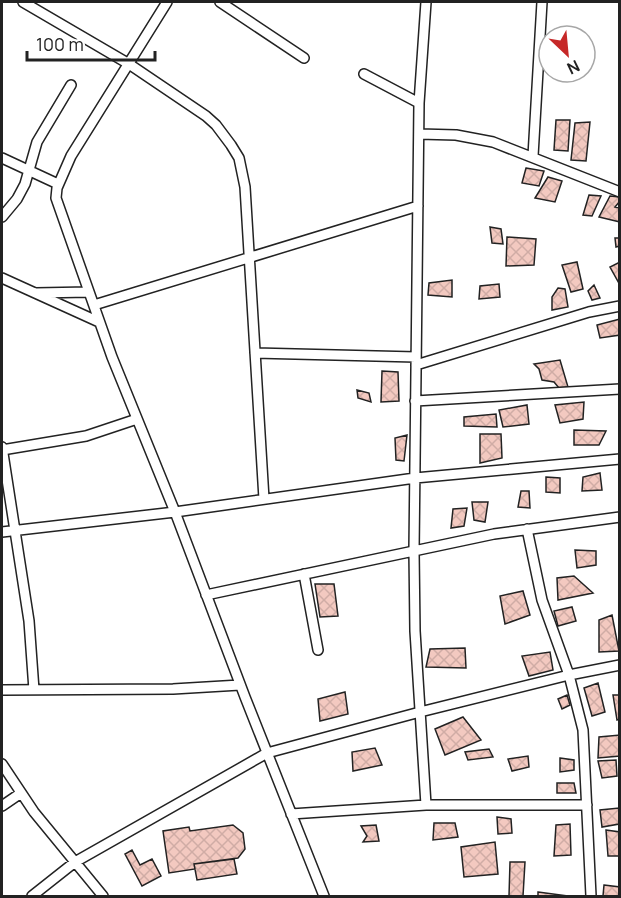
<svg xmlns="http://www.w3.org/2000/svg" width="621" height="898" viewBox="0 0 621 898" font-family="Manrope,sans-serif">
  <style>
    .building { fill: url(#building-cross-hatch); stroke: #222; stroke-width: 1.5 }
    .lines { fill: none; stroke-linecap: round; stroke-linejoin: round }
    .minor-casing { stroke: #222; stroke-width: 12 }
    .minor { stroke: #fff; stroke-width: 9 }
  </style>
  <defs>
    <pattern id="building-cross-hatch" width="8" height="8" patternUnits="userSpaceOnUse" patternTransform="scale(1.5)"><rect width="8" height="8" fill="#f3c9c0"/><path d="M0 0l8 8M0 8l8-8" fill="none" stroke="#d0aca5"/></pattern>
  </defs>
  <rect width="100%" height="100%" fill="#fff"/>
  <path class="building" d="M556 120H570L568 151 554 150Z
    M590 122 586 161 571 160 575 123Z
    M526 168 544 171 539 186 522 183Z
    M548 177 562 181 555 202 535 198Z
    M589 195 601 196 592 216 583 215Z
    M610 196 620 197V201L615 207 620 208V222L599 217Z
    M490 227 501 229 503 244 492 243Z
    M507 237 536 239 534 265 506 266Z
    M615 238H620V246L616 247Z
    M577 262 583 289 571 292 562 265Z
    M620 262V285L610 267Z
    M452 280V297L428 295 429 283Z
    M499 284 500 297 479 299 480 286Z
    M594 285 600 298 592 300 588 291Z
    M558 288 565 289 568 307 552 310V297Z
    M620 319V335L600 338 597 325Z
    M560 360 568 387 559 388 554 382 542 380 539 369 534 364Z
    M382 371 398 372 399 401 381 402Z
    M357 390 369 393 371 402 358 398Z
    M584 402 583 419 560 423 555 405Z
    M527 405 529 424 503 427 499 410Z
    M496 414 497 427 464 426V417Z
    M574 430 606 431 599 445H574Z
    M480 434H501L502 458 480 463Z
    M407 435 404 461 396 460 395 438Z
    M600 473 602 490 582 491 583 477Z
    M546 477 560 478V493L546 492Z
    M521 491H529L530 508 518 507Z
    M472 502H488L485 522 474 520Z
    M467 508 464 526 451 528 453 509Z
    M575 550 596 551V565L577 568Z
    M574 576 593 593 558 600 557 578Z
    M315 584H334L338 616 320 617Z
    M523 591 530 615 505 624 500 596Z
    M572 607 576 621 558 626 554 611Z
    M612 615 619 651 599 652V620Z
    M465 648 466 668 426 667 430 649Z
    M550 652 553 670 529 676 522 656Z
    M598 683 605 712 592 716 584 688Z
    M345 692 348 714 320 721 318 699Z
    M567 695 570 705 562 709 558 699Z
    M613 695H620V719L617 720Z
    M463 717 481 740 445 755 435 729Z
    M620 735V756L598 758 599 737Z
    M375 748 382 765 353 771 352 752Z
    M489 749 493 757 468 760 465 752Z
    M528 756 529 767 512 771 508 759Z
    M560 758 574 760V770L560 772Z
    M616 760 617 776 602 778 598 761Z
    M557 783H574L576 793H557Z
    M619 808V824L602 827 600 810Z
    M497 817 511 819 512 833 498 834Z
    M434 823H455L458 837 433 840Z
    M570 824 571 855 554 856 556 825Z
    M233 825 243 833 245 849 238 858 194 864 195 869 169 873 163 831 189 827 190 831Z
    M376 825 379 841 363 842 367 836 361 826Z
    M606 830 620 832V856H608Z
    M495 842 498 874 464 877 461 847Z
    M132 850 140 865 152 859 161 876 142 886 125 854Z
    M234 859 237 874 197 880 194 864Z
    M510 862H525L523 896H509Z
    M604 885 620 887V896H603Z
    M538 892 568 896H538Z"/>
  <g class="lines">
    <g class="minor-casing">
      <path id="minor" d="M23 2 129 64 206 116 216 125 231 145 239 158 245 187 264 499
        M167 2 71 156 57 188 56 198 112 357 175 512 245 697 324 896
        M220 2 304 58
        M364 74 419 103
        M419 134 456 135 493 142 620 192
        M533 156 542 2
        M2 158 58 184
        M2 217 17 199 25 184 37 142 71 85
        M2 278 99 322
        M36 293 89 292
        M94 305 418 206
        M255 353 416 357
        M416 365 589 312 620 306
        M415 401 620 389
        M2 447 29 621 34 690
        M2 450 86 436 137 419
        M527 529 542 600 569 675 583 730 591 896
        M2 532 175 512 415 478 620 459
        M304 574 318 650
        M206 595 494 534 620 517
        M2 690 173 689 240 685
        M2 764 34 812 103 896
        M426 805 415 631 414 551 419 103 426 2
        M2 806 21 793
        M291 814 426 805H587
        M32 896 75 862 267 753 420 712 569 675 620 665"/>
    </g>
    <use href="#minor" class="minor"/>
  </g>
  <rect width="621" height="898" fill="none" stroke="#222222" stroke-width="6"/>
  <g transform="translate(567 54) rotate(154)"><circle r="28" fill="#ffffff" stroke="#a7a7a7" stroke-width="1.5"/>
  <path d="M0-4.5L10 22L0 15L-10 22Z" fill="#c62828"/>
  <text y="-9" font-size="16" font-weight="bold" text-anchor="middle" fill="#222222">N</text>
  </g>
  <path d="M27 51v9h128v-9" fill="none" stroke="#222222" stroke-width="3"/>
  <text x="36" y="51" font-size="18" fill="#222222" stroke="#ffffff" stroke-width="4.5" paint-order="stroke">100 m</text>
</svg>
